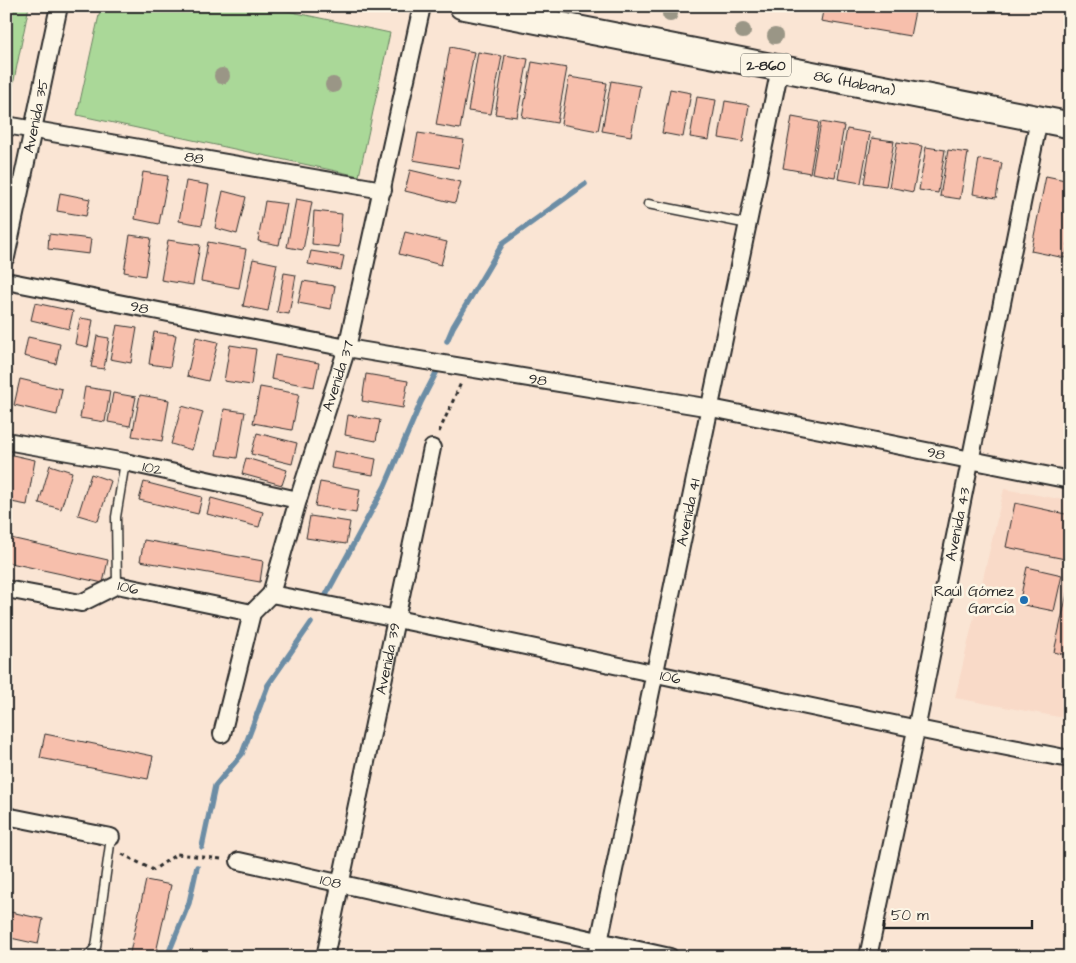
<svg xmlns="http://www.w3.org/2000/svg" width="1076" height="963" viewBox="0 0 1076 963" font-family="'Architects Daughter',sans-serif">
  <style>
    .built { fill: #f9dac8 }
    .green { fill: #aad898; stroke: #6a8262 }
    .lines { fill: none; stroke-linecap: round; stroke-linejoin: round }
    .stream { stroke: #6c8da5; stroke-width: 5.5 }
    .building { fill: #f7bfac; stroke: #2b2b2b }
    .lane-casing { stroke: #2b2b2b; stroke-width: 11 }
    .street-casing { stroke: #2b2b2b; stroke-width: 20 }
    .primary-casing { stroke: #2b2b2b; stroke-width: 29 }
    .path { stroke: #2b2b2b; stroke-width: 3; stroke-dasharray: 4 4; stroke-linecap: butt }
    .lane { stroke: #fcf5e5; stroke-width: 8 }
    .street { stroke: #fcf5e5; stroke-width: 16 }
    .primary { stroke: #fcf5e5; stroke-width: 25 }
    .tree { fill: #9a9686 }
    .poi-dot { fill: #1f6fb2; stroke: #fcf5e5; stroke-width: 2 }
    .labels { text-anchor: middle; stroke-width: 5; stroke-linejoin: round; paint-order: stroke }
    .shield { fill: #fcf5e5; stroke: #6a6863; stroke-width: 1 }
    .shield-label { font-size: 14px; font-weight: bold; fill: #2b2b2b }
    .street-label { font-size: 15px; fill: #2b2b2b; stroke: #fcf5e5 }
    .poi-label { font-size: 15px; fill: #2b2b2b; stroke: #fcf5e5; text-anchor: end }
  </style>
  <rect width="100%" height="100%" fill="#fae5d4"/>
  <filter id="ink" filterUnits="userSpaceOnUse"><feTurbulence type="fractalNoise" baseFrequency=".02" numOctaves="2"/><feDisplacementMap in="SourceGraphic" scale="10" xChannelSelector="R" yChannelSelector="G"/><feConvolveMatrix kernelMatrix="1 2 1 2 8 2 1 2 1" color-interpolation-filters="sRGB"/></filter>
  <g filter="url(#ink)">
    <path class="built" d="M1004 489 1070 501V719L955 698Z"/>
    <path class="green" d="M6 6H29L9 105 6 104Z
      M101 6H264L390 33 359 176 77 115Z"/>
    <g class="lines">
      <path class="stream" d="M447 341 453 327 503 243 585 184
        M326 595 385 486 421 402 437 371
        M202 847 215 786 242 754 268 685 311 623
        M167 957 189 903 197 867"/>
    </g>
    <path class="building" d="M824 6H916L910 36 821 21Z
      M450 47 474 52 460 129 436 125Z
      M478 52 502 56 491 114 468 111Z
      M505 55 528 59 517 117 495 114Z
      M532 62 567 68 557 123 522 117Z
      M569 77 607 83 598 131 561 124Z
      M611 81 640 86 631 136 602 131Z
      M670 89 691 93 683 137 662 133Z
      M697 97 716 100 709 140 690 137Z
      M725 101 749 105 743 142 719 138Z
      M792 117 819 122 810 173 783 168Z
      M821 122 844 126 835 177 812 173Z
      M847 129 870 133 861 183 838 179Z
      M418 133 464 140 459 168 413 160Z
      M872 138 894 141 886 186 864 183Z
      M897 142 922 146 913 192 889 187Z
      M926 147 945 150 938 193 919 190Z
      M948 150 968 153 960 199 940 196Z
      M979 159 1002 163 996 198 973 194Z
      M410 170 461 182 455 203 405 191Z
      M143 172 168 176 159 224 135 219Z
      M1046 176 1070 181V235L1065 258 1031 251Z
      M186 181 209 185 202 225 179 221Z
      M223 191 246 197 237 234 215 228Z
      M60 193 90 199 86 216 57 211Z
      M296 199 312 202 303 250 287 247Z
      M265 201 287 204 279 245 258 241Z
      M314 211 342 214 339 247 312 244Z
      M405 232 447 242 441 265 399 254Z
      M49 234 91 239 89 254 48 249Z
      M130 235 151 238 145 276 124 272Z
      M168 240 200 245 193 285 161 280Z
      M208 242 246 249 239 288 201 281Z
      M311 251 344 256 341 270 308 264Z
      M253 259 277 264 268 311 243 306Z
      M284 273 296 275 289 314 277 312Z
      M303 281 335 286 331 309 298 303Z
      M35 303 73 311 69 329 31 320Z
      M80 318 93 320 88 347 75 344Z
      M117 325 137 328 131 363 110 359Z
      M154 332 176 335 170 367 149 364Z
      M97 336 109 338 104 369 91 367Z
      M28 337 60 344 56 364 24 356Z
      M196 337 218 342 208 381 187 376Z
      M230 345 256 349 251 385 224 381Z
      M275 355 319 363 314 387 271 379Z
      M366 374 408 381 403 408 362 401Z
      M20 379 62 389 57 415 14 405Z
      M85 387 110 391 105 422 80 418Z
      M260 387 299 394 292 430 253 423Z
      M113 393 136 397 130 426 108 422Z
      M140 395 169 400 162 441 132 436Z
      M182 406 203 412 192 450 171 444Z
      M224 409 245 412 237 458 216 455Z
      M348 415 380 420 376 441 345 435Z
      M257 433 297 443 292 464 251 454Z
      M334 451 376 459 373 475 331 468Z
      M8 454 35 460 27 505 6 501Z
      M246 458 287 470 282 485 242 474Z
      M50 465 72 472 61 509 39 503Z
      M91 474 111 481 98 521 78 515Z
      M144 482 202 497 198 514 139 500Z
      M320 482 360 489 356 513 315 506Z
      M211 498 263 512 259 527 207 514Z
      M1015 503 1070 515V560L1006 547Z
      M310 516 350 522 346 544 306 538Z
      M6 537 108 560 103 583 6 562Z
      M144 540 263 561 260 582 140 561Z
      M1027 567 1062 575 1054 611 1019 604Z
      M1070 580V656L1054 652Z
      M45 734 153 756 148 779 40 758Z
      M146 880 171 885 155 957H129Z
      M6 911 43 919 38 944 6 937Z"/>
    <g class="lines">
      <g class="lane-casing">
        <path id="lane" d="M648 204 748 224
          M117 585 116 517 125 462
          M87 957 96 947 111 837"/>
      </g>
      <g class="street-casing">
        <g id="street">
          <path id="s1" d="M6 125 383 190"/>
          <path id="s2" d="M6 257 59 6"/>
          <path id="s3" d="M6 281 347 348 711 408 1070 480"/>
          <path id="s4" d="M6 441 125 462 298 500"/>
          <path id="s5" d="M6 589 81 603 117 585 252 613"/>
          <path id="s6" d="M271 594C538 645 802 709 1070 759"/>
          <path id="s7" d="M222 734 252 613 271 594 298 500 347 348 422 6"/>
          <path d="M6 816 111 837"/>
          <path id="s8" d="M239 861 670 957"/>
          <path id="s9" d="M325 957 432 448"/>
          <path id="s10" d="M596 957 780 68"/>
          <path id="s11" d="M868 957 916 730 1039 119"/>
        </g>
      </g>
      <g class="primary-casing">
        <g id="primary">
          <path id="s12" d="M462 6 1070 125"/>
        </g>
      </g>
      <path class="path" d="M439 432 461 383
        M122 854 153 870 177 854 222 859"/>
      <use href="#lane" class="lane"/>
      <use href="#street" class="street"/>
      <use href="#primary" class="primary"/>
    </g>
    <g class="tree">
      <circle cx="670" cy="14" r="8"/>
      <circle cx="743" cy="31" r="8"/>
      <circle cx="775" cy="36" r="8"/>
      <circle cx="222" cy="76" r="8"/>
      <circle cx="333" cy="85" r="8"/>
    </g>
  </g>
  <circle class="poi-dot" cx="1024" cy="600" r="5"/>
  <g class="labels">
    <rect class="shield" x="741" y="53.5" width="50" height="23" rx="4"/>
    <g class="shield-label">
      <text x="766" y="70">2-860</text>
    </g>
    <g class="street-label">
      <text dy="5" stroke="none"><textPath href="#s12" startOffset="400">86 (Habana)</textPath></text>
      <text dy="5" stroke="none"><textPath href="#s2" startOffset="144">Avenida 35</textPath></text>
      <text dy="5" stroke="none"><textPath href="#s1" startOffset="191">88</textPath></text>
      <text dy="5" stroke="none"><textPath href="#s3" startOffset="136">98</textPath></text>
      <text dy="5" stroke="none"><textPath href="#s7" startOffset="380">Avenida 37</textPath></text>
      <text dy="5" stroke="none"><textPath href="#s3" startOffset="541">98</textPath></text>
      <text dy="5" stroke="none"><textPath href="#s3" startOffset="946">98</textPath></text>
      <text dy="5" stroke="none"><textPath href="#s4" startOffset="149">102</textPath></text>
      <text dy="5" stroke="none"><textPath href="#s10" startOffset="454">Avenida 41</textPath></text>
      <text dy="5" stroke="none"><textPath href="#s11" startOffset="442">Avenida 43</textPath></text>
      <text dy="5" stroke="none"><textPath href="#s5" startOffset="128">106</textPath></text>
      <text dy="5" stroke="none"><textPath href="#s9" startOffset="305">Avenida 39</textPath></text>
      <text dy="5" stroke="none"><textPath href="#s6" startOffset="408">106</textPath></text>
      <text dy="5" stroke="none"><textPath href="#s8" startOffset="94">108</textPath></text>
    </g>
    <g class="poi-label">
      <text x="1014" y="596">Raúl Gómez<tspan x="1014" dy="17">García</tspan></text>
    </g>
  </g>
  <rect width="1076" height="963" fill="none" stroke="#fcf5e5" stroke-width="25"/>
  <rect x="12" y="12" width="1051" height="938" fill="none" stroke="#2b2b2b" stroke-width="2" filter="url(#ink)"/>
  <path d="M884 920v8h148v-8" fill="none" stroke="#2b2b2b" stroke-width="2.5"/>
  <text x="891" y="920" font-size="15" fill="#2b2b2b" stroke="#fcf5e5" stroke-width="4" paint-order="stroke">50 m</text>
</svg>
